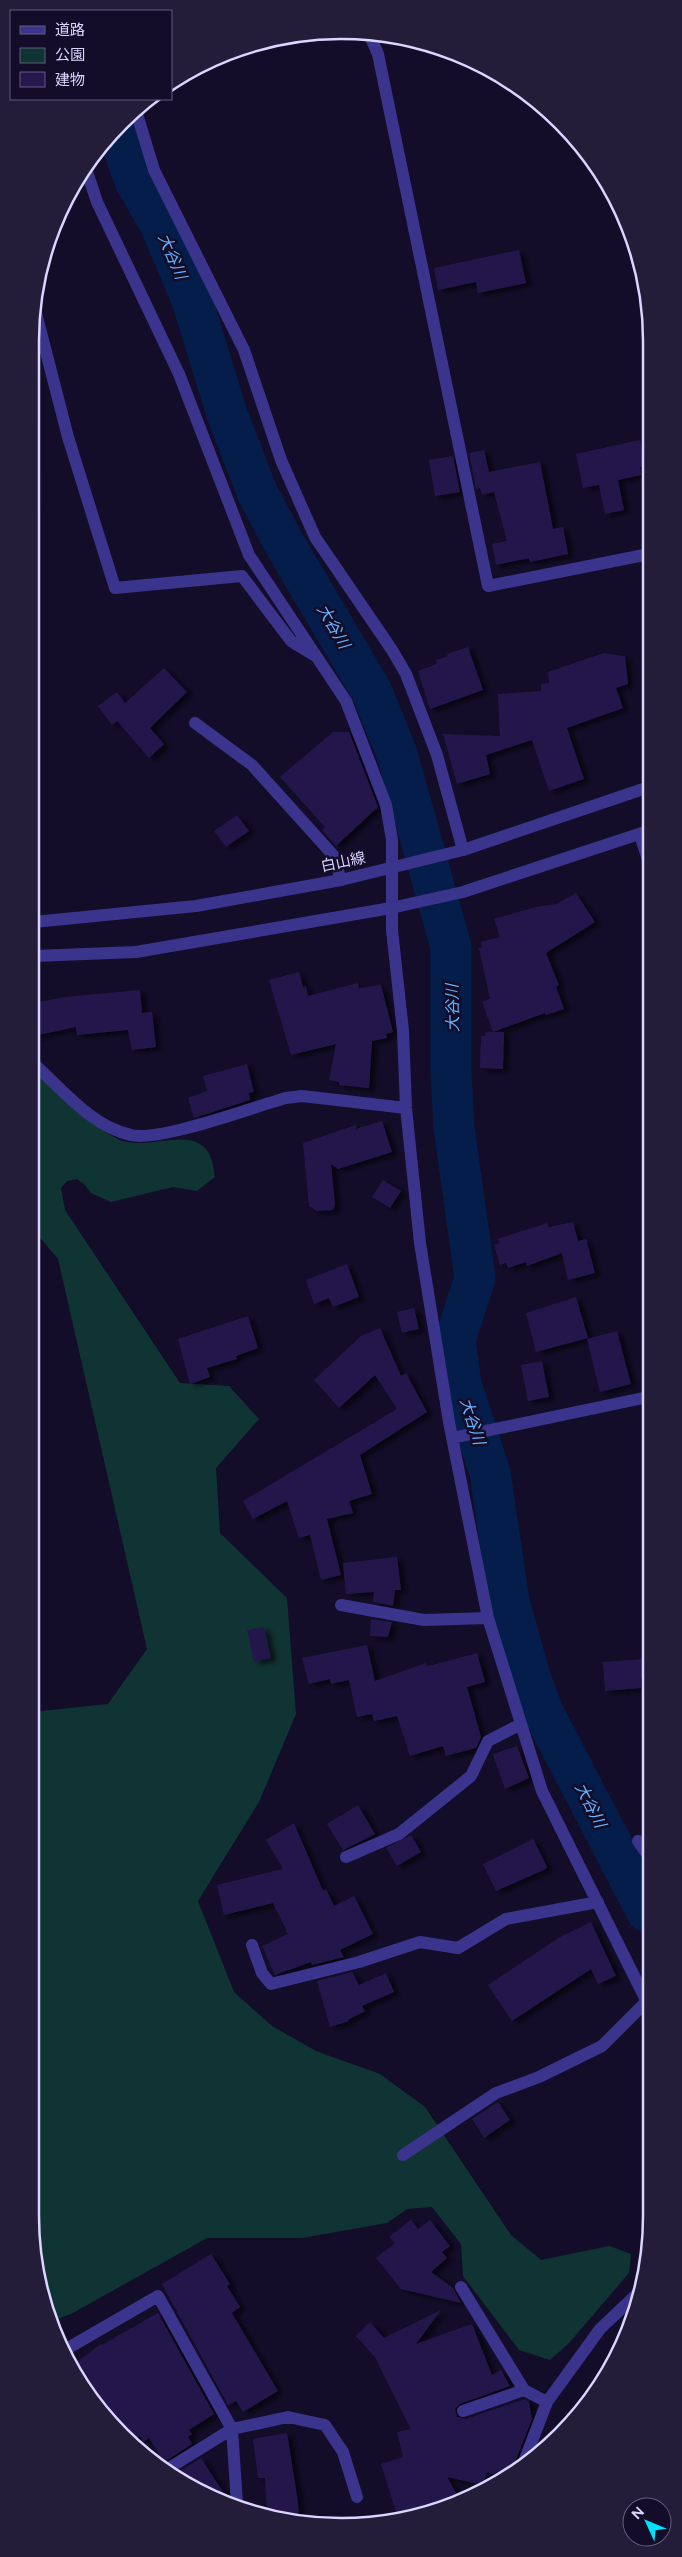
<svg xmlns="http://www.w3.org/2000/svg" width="682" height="2557" viewBox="0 0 682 2557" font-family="Figtree,'Noto Sans JP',sans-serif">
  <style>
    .green { fill: #103433 }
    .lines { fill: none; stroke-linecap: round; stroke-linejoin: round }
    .river { stroke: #051d4a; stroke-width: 41 }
    .building { fill: #24184c; filter: url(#shadow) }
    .minor { stroke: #3a348c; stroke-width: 12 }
    .tertiary { stroke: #3a348c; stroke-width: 12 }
    .labels { text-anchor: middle; stroke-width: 5; stroke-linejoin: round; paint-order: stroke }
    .street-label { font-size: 15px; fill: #dbd6ff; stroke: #130d29 }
    .water-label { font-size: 16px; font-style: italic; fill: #64b3ff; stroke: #130d29 }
    .rim { fill: none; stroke: #dbd6ff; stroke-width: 2.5 }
  </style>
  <defs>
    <filter id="shadow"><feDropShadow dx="5.5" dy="3" stdDeviation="2.5" flood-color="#0009"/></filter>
  </defs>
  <rect width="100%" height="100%" fill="#130d29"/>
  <path class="green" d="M37 1076C66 1095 87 1124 118 1139 143 1151 180 1131 200 1144 212 1151 213 1165 215 1177L197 1191 173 1187 111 1202 91 1193 85 1185 77 1179 67 1181 61 1188 65 1210 180 1383 229 1386 259 1419 216 1468 220 1533 287 1598 296 1714 259 1802 198 1901 234 1992 272 2026 316 2051 380 2074 425 2107 511 2235 541 2260 609 2246 631 2254 629 2273 569 2343 550 2360 519 2350 463 2276 461 2244 432 2207 407 2209 387 2223 302 2238H207L71 2314 51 2321 30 2216 32 1712 108 1704 147 1649 58 1259 33 1229V1077Z"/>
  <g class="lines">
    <path class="river" d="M118 133 135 181 160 224 192 300 227 414 257 492 284 543 372 692 397 754 451 947V1073L454 1127 475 1278 455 1340 461 1384 490 1473 509 1601 530 1677 543 1712 647 1912"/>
  </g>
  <path class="building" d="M519 250 526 283 478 293 476 282 438 290 434 268Z
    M640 440 645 466 640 467 641 475 618 480 624 510 605 514 599 485 583 488 576 454Z
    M484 450 489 472 540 462 553 529 563 527 568 554 530 562 529 558 496 565 492 544 507 541 494 492 482 495 480 488 476 489 469 453Z
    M453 456 460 492 435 496 429 460Z
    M468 647 483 690 430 709 418 671 437 664 436 660 448 656 447 654Z
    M604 653 625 656 628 684 616 688 623 708 567 728 584 779 549 791 532 740 486 755 490 774 457 784 443 734 500 736 498 694 541 691V684L549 683 548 672Z
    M164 668 187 692 150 728 164 744 149 758 117 721 112 725 98 706 117 692 125 703Z
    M333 732H349L378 807 336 846 322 830 325 827 280 777Z
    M237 815 249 831 226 847 214 831Z
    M576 893 595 922 546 953 559 985 556 987 564 1009 546 1015 545 1013 493 1032 482 1002 490 999 479 948 482 947 481 942 500 937 494 919 536 907 556 904Z
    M299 972 303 987 306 986 308 996 358 983 359 988 381 985 393 1032 386 1034 387 1038 372 1041 369 1088 339 1085V1082L329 1080 336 1044 291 1055 269 980Z
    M140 990 142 1013 152 1012 156 1047 132 1050 128 1030 77 1035 76 1027 34 1036V1003L65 997Z
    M485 1032H504L503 1069 480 1068 481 1036H485Z
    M247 1064 254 1092 249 1093 250 1100 194 1118 188 1098 207 1091 203 1076Z
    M382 1121 392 1152 338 1169 331 1164 335 1205 333 1210 317 1211 309 1206 303 1143 356 1125V1129Z
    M383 1180 401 1191 390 1208 372 1197Z
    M573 1222 578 1241 586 1239 595 1273 568 1280 562 1253 527 1266 526 1262 508 1268 506 1263 500 1265 494 1245 500 1243 498 1239 547 1223 549 1227Z
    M347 1264 359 1297 333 1307 329 1298 314 1304 306 1280Z
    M576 1297 588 1338 536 1352 526 1313Z
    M414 1308 419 1329 402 1333 397 1312Z
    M248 1316 258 1348 236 1356 237 1359 207 1368 210 1377 190 1384 178 1339Z
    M380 1328 401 1376 406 1373 427 1412 360 1455 372 1494 349 1501 353 1513 327 1519 341 1575 321 1580 310 1535 299 1538 287 1501 253 1519 243 1501 397 1409 375 1375 339 1408 314 1380 361 1336Z
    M617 1331 631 1384 600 1392 587 1339Z
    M542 1361 549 1397 528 1401 521 1365Z
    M397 1557 401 1590H395L393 1606 373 1602 374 1592 346 1594 343 1563Z
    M371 1619 392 1622 388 1637 370 1636Z
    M264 1627 271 1658 254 1662 247 1630Z
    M367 1645 375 1681 426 1663 427 1666 433 1665 477 1653 485 1682 467 1687 481 1737 476 1748 446 1756 443 1746 410 1756 397 1716 374 1721 372 1714 357 1717 349 1680 331 1684 330 1679 309 1684 302 1658Z
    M644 1659 646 1677 641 1678V1688L605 1691 603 1662Z
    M517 1746 529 1778 505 1789 493 1754Z
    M358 1805 375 1834 343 1850 327 1824Z
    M294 1823 323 1891 326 1889 334 1906 354 1896 373 1934 340 1950 344 1957 312 1965 311 1962 275 1975 262 1946 288 1934 273 1903 224 1915 217 1885 283 1869 266 1840Z
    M411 1835 421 1852 397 1866 386 1848Z
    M533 1839 547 1867 546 1869 496 1891 483 1864Z
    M591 1922 616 1976 598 1984 591 1969 512 2021 488 1985 560 1937Z
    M352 1972 359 1985 386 1973 394 1992 362 2006 365 2011 348 2020 349 2021 330 2027 317 1981Z
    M498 2102 510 2120 484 2138 472 2119Z
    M411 2220 418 2229 430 2220 450 2246 442 2252 447 2258 431 2272 453 2288 461 2303 401 2289 376 2258 395 2243 389 2237Z
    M211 2254 230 2284 227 2286 240 2307 232 2313 278 2391 243 2412 236 2401 228 2405 162 2284Z
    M441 2310 416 2344 472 2324 492 2375 501 2370 510 2386 460 2404 455 2409 457 2417 466 2419 525 2399 529 2402 532 2419 511 2472 501 2477 487 2472 483 2485 447 2477 459 2498 437 2509 436 2505 398 2518 381 2464 403 2457 397 2432 411 2429 375 2357 356 2336 370 2322 384 2338Z
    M158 2313 214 2414 189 2430 192 2434 188 2437 192 2444 164 2462 149 2438 143 2442 140 2436 133 2441 109 2423 74 2364 101 2344 102 2345Z
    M287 2433 298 2502 299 2521 267 2512 265 2478H258L253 2439Z
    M201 2458 229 2501V2502L203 2495 175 2474Z"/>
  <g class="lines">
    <path class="minor" d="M370 36 378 54 488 586 649 554
      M137 114 154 170 244 350 281 460 315 537 392 650 406 674 437 755 463 850
      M85 166 97 202 179 374 249 555 346 701 386 805 392 840V930L403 1031 406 1108 420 1243 449 1422 488 1618 542 1791 647 2002
      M36 313 68 437 115 588 242 576 291 641 314 655
      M195 723 252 765 333 855 341 880
      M640 835 648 860
      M34 1064C62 1089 92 1127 131 1135 160 1142 253 1107 286 1098L302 1096 406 1108
      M452 1438 648 1397
      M341 1605 424 1620 488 1618
      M638 1841 647 1854
      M346 1857 399 1834 471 1776 488 1741 519 1725
      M252 1945 262 1973 271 1984 359 1962 420 1942 458 1948 506 1919 598 1902
      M403 2155 496 2093 539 2077 602 2046 646 2002
      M461 2287 524 2390 547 2402
      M63 2351 158 2296 232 2429 237 2504
      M463 2411 524 2390
      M522 2467 547 2402 600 2329 640 2291
      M169 2468 232 2429 288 2417 325 2425 343 2452 357 2497"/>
    <path class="tertiary" d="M34 922 196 906 341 880 463 850 649 787
      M34 956 136 952 391 908 463 892 648 831"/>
  </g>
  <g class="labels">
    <g class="street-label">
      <text transform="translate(343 862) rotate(-12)" y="5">白山線</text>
    </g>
    <g class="water-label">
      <text transform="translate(173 256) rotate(67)" y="6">大谷川</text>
      <text transform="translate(334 626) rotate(60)" y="6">大谷川</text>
      <text transform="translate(452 1008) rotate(-91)" y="6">大谷川</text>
      <text transform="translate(473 1421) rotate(72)" y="6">大谷川</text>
      <text transform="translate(591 1805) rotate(63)" y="6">大谷川</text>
    </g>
  </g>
  <path d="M0 0H682V2557H0ZM341 39H341A302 302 0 0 1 643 341V2216A302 302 0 0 1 341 2518H341A302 302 0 0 1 39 2216V341A302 302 0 0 1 341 39Z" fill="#231d3a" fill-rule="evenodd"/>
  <path class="rim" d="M341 39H341A302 302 0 0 1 643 341V2216A302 302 0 0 1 341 2518H341A302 302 0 0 1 39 2216V341A302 302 0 0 1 341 39Z"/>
  <rect x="10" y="10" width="162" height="90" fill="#130d29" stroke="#635d7f"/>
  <rect x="20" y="26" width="25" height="8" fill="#3a348c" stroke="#635d7f"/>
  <text x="55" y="35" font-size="15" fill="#dbd6ff">道路</text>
  <rect x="20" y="48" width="25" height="15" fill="#103433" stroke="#635d7f"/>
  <text x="55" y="60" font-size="15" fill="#dbd6ff">公園</text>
  <rect x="20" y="72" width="25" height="15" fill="#24184c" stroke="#635d7f"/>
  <text x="55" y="85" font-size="15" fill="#dbd6ff">建物</text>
  <g transform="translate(647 2522) rotate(314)"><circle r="24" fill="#130d29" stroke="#635d7f"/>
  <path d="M0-4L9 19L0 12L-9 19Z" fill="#02e0ff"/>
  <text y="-8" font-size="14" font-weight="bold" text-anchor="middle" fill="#dbd6ff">N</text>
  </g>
</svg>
